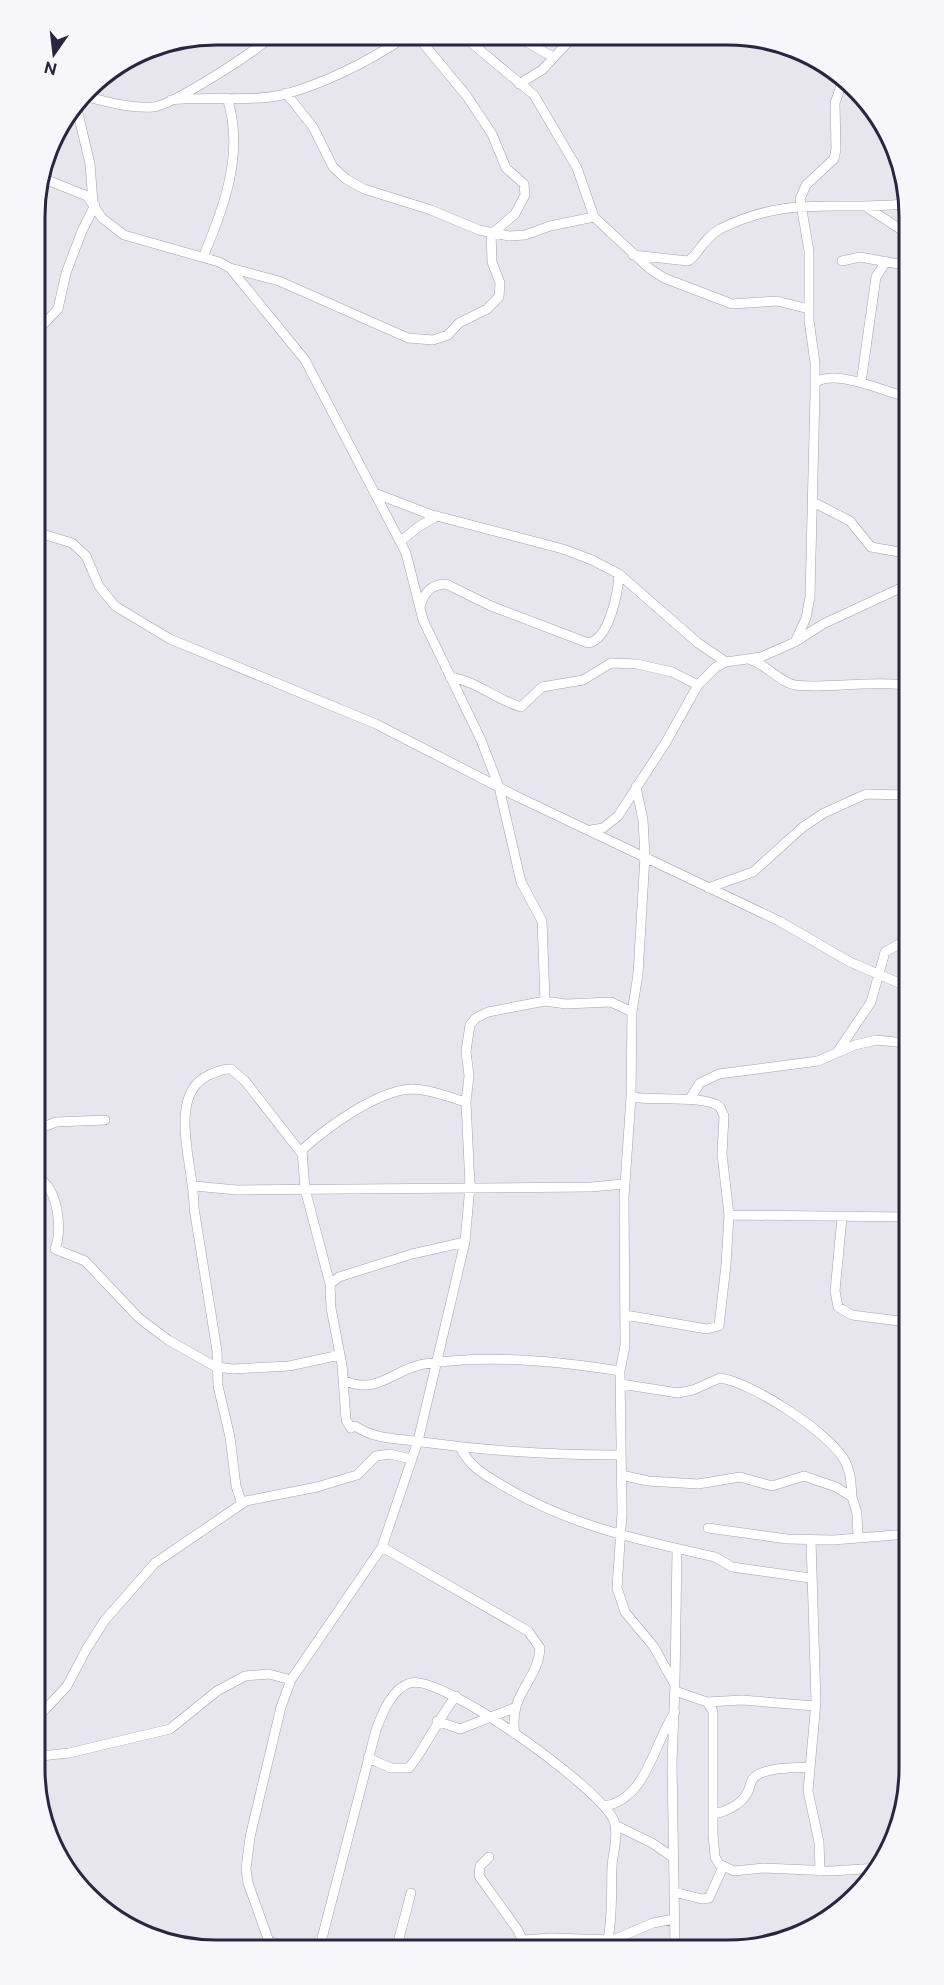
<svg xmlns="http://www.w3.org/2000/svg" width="944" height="1985" viewBox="0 0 944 1985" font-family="'Public Sans',sans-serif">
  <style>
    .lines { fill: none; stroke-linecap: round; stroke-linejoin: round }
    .minor-casing { stroke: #a4a1b0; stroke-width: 10 }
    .minor { stroke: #fff; stroke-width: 9 }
    .rim { fill: none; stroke: #2c2541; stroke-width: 3 }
  </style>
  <rect width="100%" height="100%" fill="#e7e6ef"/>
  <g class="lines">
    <g class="minor-casing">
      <path id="minor" d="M417 36 466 95 492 134 506 168 524 184 525 195 515 214 494 232
        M463 36 534 95 577 168 594 217 650 269 664 278 732 304 777 301 809 309
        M516 36 553 57
        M519 84 542 70 573 37
        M286 93 313 127 333 167 346 179 364 189 431 210 479 230 509 236 525 235 550 226 594 217
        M84 96C105 101 130 109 153 107 171 106 259 50 272 35
        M171 100C205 96 250 102 282 95 327 83 369 61 407 36
        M76 105 90 164 93 202
        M42 178 87 196 102 218 124 235 219 262 230 268 305 360 406 553 423 620 481 740 499 787 521 882 542 921 545 1001
        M868 208 903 231
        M633 255 688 261C698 256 702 239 720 229 787 195 834 211 903 204
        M203 257C224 208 245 151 227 98
        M842 261 860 257 904 265
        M230 268 279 281 408 338 433 340 448 335 459 323 487 309 499 297 500 283 492 262 491 232
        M35 333 58 309 66 273 82 231 95 205
        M815 383C833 368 883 391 904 396
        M861 383 876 277 885 263
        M377 494 429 514 563 549 592 560 619 574 698 643 726 662
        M813 502 850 521 871 547 905 553
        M36 532 72 543 86 556 99 586 115 606 170 639 376 724 518 797 779 921 850 962 906 986
        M401 541 418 527 437 516
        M420 607C423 594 431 584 446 584L491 606 588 643C609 640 618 593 619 574
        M795 642 806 618 810 597 815 392V363L809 320V251L800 199 806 185 834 159 836 149 835 103 844 78
        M751 660C768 666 781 683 795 685 832 689 868 680 905 685
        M450 677C476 681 495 699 521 707L542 687 583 680 611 663 637 664 672 672 698 685
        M636 787 643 820 645 856 638 974 632 1012 631 1097 624 1198 625 1346 620 1371 622 1513 617 1588 625 1612 654 1647 675 1685 672 1762 675 1945
        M591 830 603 828 618 816 666 742 698 685 716 667 726 662 761 657 795 642 823 624 905 586
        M708 888 753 872 803 827 824 813 866 794 906 795
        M838 1051 871 1002 885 952 906 940
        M689 1100 700 1083 719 1074 818 1061 855 1045 876 1040 906 1043
        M466 1102C449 1097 429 1089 411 1089 377 1091 327 1127 302 1150L305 1189 330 1284 331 1308 342 1365 346 1420 351 1428 355 1426C376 1440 398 1438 422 1442 487 1451 553 1455 619 1455
        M38 1129 56 1122 105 1120
        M38 1178C58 1188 63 1230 55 1249L85 1261 139 1318 168 1340 216 1367 233 1369 289 1366 340 1355
        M194 1186 237 1190 591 1187 624 1184
        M729 1215 907 1217
        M842 1218 835 1291 838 1307 852 1315 907 1322
        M330 1284 339 1277 412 1254 465 1242
        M625 1315 707 1329 719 1326 726 1265 729 1215 722 1154 724 1116 720 1107C706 1095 653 1101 631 1097
        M343 1380C378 1396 391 1370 424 1364 488 1354 556 1361 620 1371
        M621 1384 678 1393 693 1390 720 1378C751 1382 829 1432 845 1461 851 1472 851 1484 852 1497
        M460 1447C471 1469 487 1476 507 1488 572 1526 642 1541 715 1557L732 1567 810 1578
        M621 1475 648 1481 698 1484 740 1477 772 1486 804 1476 836 1487 852 1497 857 1513 858 1538
        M903 1491 908 1524
        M242 1504 236 1486 230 1437 218 1386 217 1351 194 1208C195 1169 165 1095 209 1075 216 1072 223 1068 231 1069L245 1081 302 1154
        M708 1528 787 1539 833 1540 908 1534
        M811 1540 816 1702 808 1791 819 1842 820 1871
        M382 1547 528 1631 540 1648C538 1682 508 1693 515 1734
        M675 1682 677 1550
        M675 1691 707 1702 713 1711V1835L715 1857 719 1864 734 1871 764 1868 832 1871 878 1868
        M707 1702 742 1700 815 1706
        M40 1715 67 1686 87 1648 105 1620 155 1563 246 1501 317 1487 357 1475 376 1456 390 1454 411 1459
        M437 1721 460 1729 514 1708
        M41 1756 69 1753 170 1729 217 1691 245 1676 269 1674 291 1680
        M368 1758 391 1768H409C427 1745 438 1719 456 1696
        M605 1806C647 1799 654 1742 675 1712
        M714 1814C725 1812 740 1805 746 1795 751 1789 749 1779 757 1775 771 1767 793 1768 809 1767
        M615 1825 652 1843 674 1858
        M489 1857 480 1866 479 1876 517 1929 525 1945
        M674 1892 702 1899 709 1898 723 1867
        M524 1940 550 1938 613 1940 653 1923 674 1919
        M269 1941 288 1947
        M320 1946 376 1730C382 1714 392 1688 410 1683 441 1673 603 1790 614 1821 619 1833 613 1853 612 1866 611 1891 613 1914 608 1939
        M397 1946 411 1893
        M271 1947 248 1883 246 1869 250 1837 281 1707 291 1680 382 1547 418 1441 465 1242 470 1186 466 1102 469 1076 466 1051 470 1025 476 1018 488 1012 545 1001 566 1004 611 1002 632 1012"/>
    </g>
    <use href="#minor" class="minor"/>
  </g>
  <path d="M0 0H944V1985H0ZM216 45H728A171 171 0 0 1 899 216V1769A171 171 0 0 1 728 1940H216A171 171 0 0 1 45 1769V216A171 171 0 0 1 216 45Z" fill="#f7f7fb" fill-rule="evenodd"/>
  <path class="rim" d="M216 45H728A171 171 0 0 1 899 216V1769A171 171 0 0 1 728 1940H216A171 171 0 0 1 45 1769V216A171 171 0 0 1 216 45Z"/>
  <g transform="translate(54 54) rotate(194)" stroke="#f7f7fb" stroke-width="4.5" paint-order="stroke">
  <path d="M0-4.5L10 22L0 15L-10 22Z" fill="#2c2541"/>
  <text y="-9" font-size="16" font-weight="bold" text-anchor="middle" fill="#2c2541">N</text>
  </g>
</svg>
